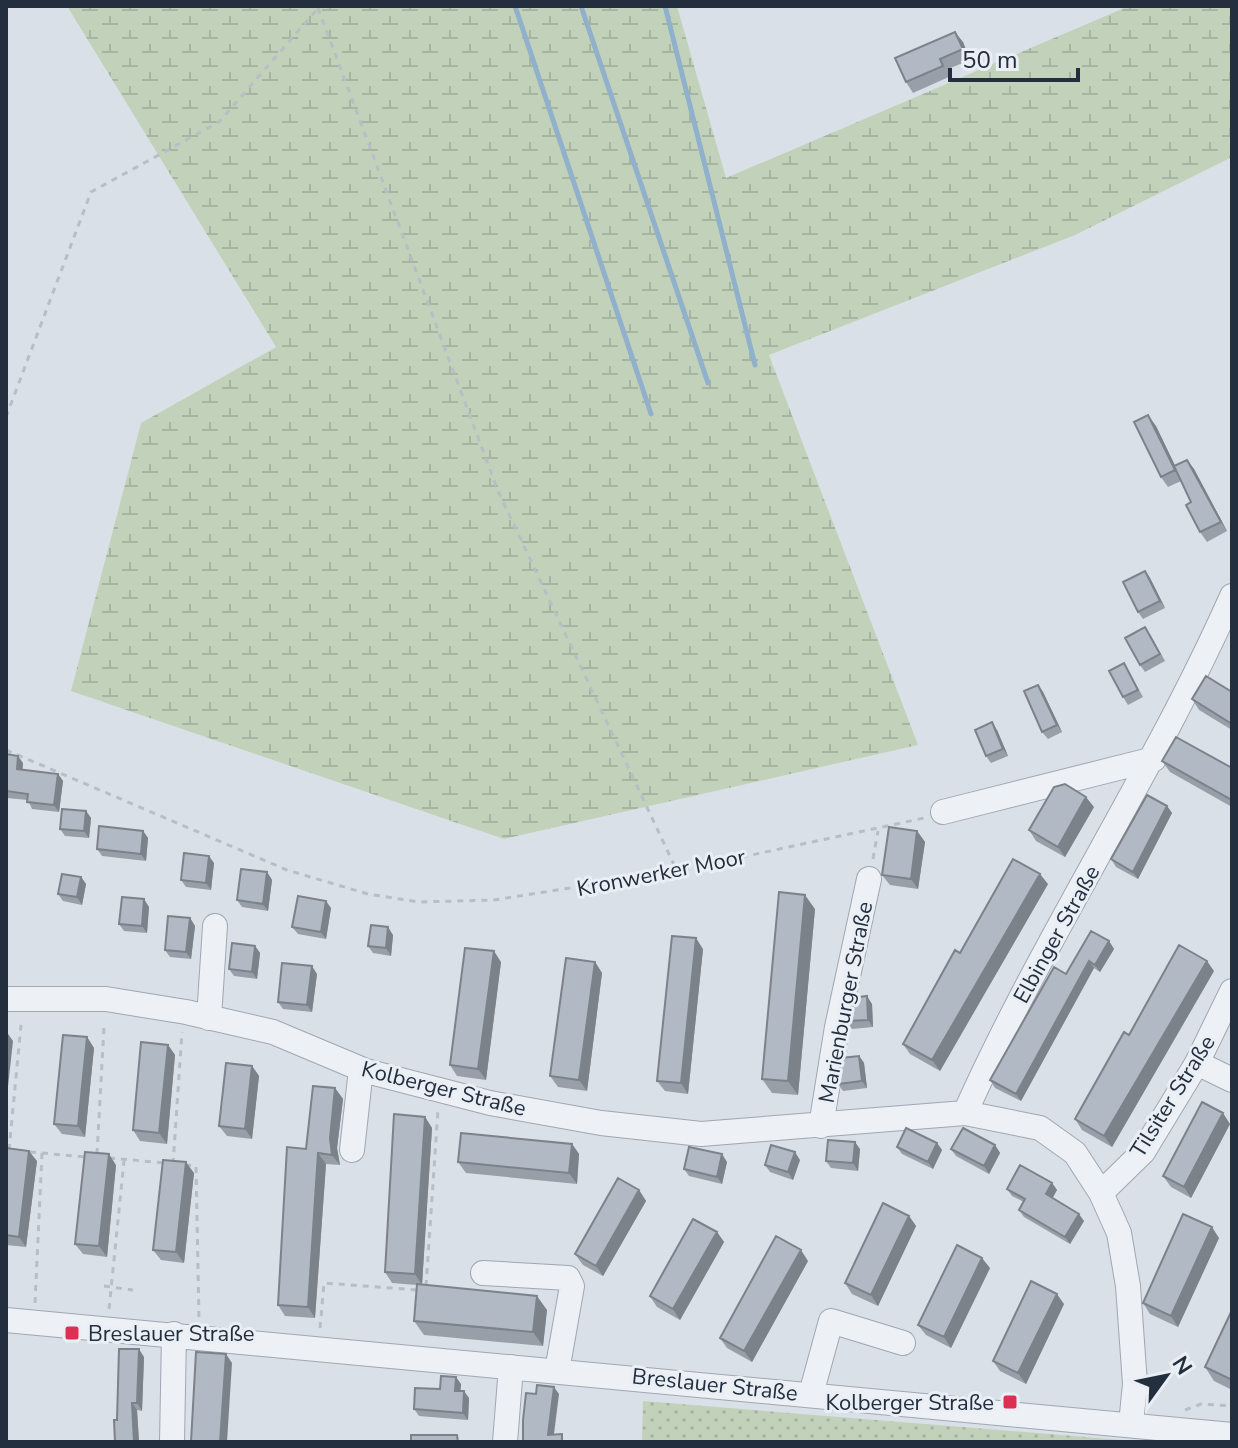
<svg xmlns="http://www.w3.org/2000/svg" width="1238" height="1448" viewBox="0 0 1238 1448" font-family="'Nunito Sans',sans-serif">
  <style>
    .grass { fill: url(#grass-dots) }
    .wetland { fill: url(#wetland-marsh) }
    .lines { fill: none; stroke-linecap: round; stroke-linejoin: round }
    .stream { stroke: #90b0cb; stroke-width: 5 }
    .minor-casing { stroke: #9fa7b1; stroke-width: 26 }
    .path { stroke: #b8bec5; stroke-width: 3; stroke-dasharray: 6 6; stroke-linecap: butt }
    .minor { stroke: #edf0f5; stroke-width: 24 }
    .wall { fill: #989fa9 }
    .shaded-wall { fill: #7c8289 }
    .building { fill: #b1b9c4; stroke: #7c8289; stroke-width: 2 }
    .poi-dot { fill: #dc2f53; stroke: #e9eff5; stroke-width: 3 }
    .labels { text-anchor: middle; stroke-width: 6; stroke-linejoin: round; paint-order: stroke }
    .street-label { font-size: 22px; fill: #232e3e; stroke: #e9eff5 }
    .poi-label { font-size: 22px; fill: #232e3e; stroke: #e9eff5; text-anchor: start }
  </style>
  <defs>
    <pattern id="grass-dots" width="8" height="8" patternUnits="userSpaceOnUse" patternTransform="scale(2)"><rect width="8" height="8" fill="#c2d2ba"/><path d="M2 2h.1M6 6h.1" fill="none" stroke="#a6b5a1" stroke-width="1.8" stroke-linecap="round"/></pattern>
    <pattern id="wetland-marsh" width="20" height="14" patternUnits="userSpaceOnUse" patternTransform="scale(2)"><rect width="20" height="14" fill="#c2d2ba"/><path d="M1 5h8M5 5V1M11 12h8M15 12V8" fill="none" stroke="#a6b5a1"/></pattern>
  </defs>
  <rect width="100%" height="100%" fill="#dae0e7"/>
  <path class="grass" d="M643 1401 1147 1442H642Z"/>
  <path class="wetland" d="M67 6H677L726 178 1129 6H1232V157L1075 235 769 355 918 745 504 839 71 691 141 423 276 347Z"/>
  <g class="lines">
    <path class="stream" d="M515 6 651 414
      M581 6 708 383
      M665 6 755 365"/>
    <g class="minor-casing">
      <path id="minor" d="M943 812 1154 759
        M6 999H106L186 1012 273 1032 366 1071 490 1103 601 1123 701 1134 965 1113 1040 1128 1075 1153 1101 1193 1119 1233 1128 1286 1135 1384 1131 1424
        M209 1018 215 926
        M1197 1063 1232 1080
        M965 1113C1044 936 1153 774 1232 596
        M821 1126 837 1027 869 879
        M352 1150 361 1069
        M1101 1193 1143 1152 1197 1063 1232 991
        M483 1273 568 1278 572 1286 557 1371
        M6 1320 1232 1435
        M811 1394 831 1321 903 1343
        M172 1442 174 1334
        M505 1442 511 1367"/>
    </g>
    <path class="path" d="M318 8 498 491 677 871
      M6 417 91 192 219 122 320 6
      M6 750 287 870 368 894 419 902 494 900 677 871 924 818
      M873 859 878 831
      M9 1150 21 1025
      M30 1152 86 1157
      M97 1154 104 1027
      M109 1158 166 1163
      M173 1164 182 1032
      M185 1165 196 1166 199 1319
      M104 1286 133 1290
      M426 1286 438 1110
      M35 1303 42 1153
      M109 1309 124 1161
      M320 1328 324 1283 418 1290
      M1185 1410 1201 1404 1232 1406"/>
    <use href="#minor" class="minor"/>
  </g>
  <path class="wall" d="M963 42 970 60 948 69 951 76 913 93 906 82Z
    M1156 426 1175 466 1187 460 1194 469 1227 531 1207 542 1200 532 1191 502 1181 481 1168 487 1161 477Z
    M1145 571 1150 578 1165 608 1143 619 1138 612Z
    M1150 634 1165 661 1145 672 1140 665Z
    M1124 663 1143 697 1128 705 1123 697Z
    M1038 685 1043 692 1062 732 1048 739 1042 732Z
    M1232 692V730L1199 710 1192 699Z
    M997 730 1008 756 991 763 986 756Z
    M6 754 23 763 22 770 58 774 63 781 59 812 32 809 28 800 6 798Z
    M1162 761 1232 768V807L1170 772Z
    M1167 806 1172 813 1138 879 1116 867 1111 859Z
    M1094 807 1065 857 1036 841 1029 830Z
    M86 811 91 818 89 838 65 836 60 829Z
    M143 831 148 838 146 861 102 856 97 849Z
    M917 831 925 842 918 889 890 885 882 875Z
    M214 863 211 890 186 887 181 880Z
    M267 872 272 880 268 911 242 907 237 900Z
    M81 877 86 884 82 905 63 901 58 894Z
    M1048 884 940 1071 910 1054 903 1044 960 953Z
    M149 907 147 933 124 931 119 924Z
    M331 908 326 939 298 934 292 927Z
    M815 909 798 1095 772 1093 762 1079Z
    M190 918 195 926 191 959 170 957 165 950Z
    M393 935 391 956 373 953 368 946Z
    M1109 941 1114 949 1100 972 1094 968 1021 1101 995 1088 990 1080 1066 974Z
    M255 946 260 953 257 979 234 976 229 969Z
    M703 949 688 1094 665 1091 657 1081Z
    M501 962 486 1080 457 1076 450 1065Z
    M595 962 602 973 587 1091 558 1087 550 1076Z
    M1214 971 1112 1147 1082 1130 1075 1119Z
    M317 974 312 1012 283 1009 278 1002Z
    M872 1004 873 1027 852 1029 847 1021Z
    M87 1037 94 1048 85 1137 62 1134 54 1124Z
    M168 1045 175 1055 167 1144 140 1141 133 1130Z
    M859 1056 864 1063 867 1088 843 1091 838 1084Z
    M252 1066 259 1076 252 1139 227 1136 219 1126Z
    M335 1088 343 1099 337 1148 340 1165 326 1164 315 1318 285 1316 278 1305 306 1149Z
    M425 1117 432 1128 422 1285 547 1310 543 1346 424 1335 414 1321 417 1285 392 1283 385 1272Z
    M1230 1124 1191 1198 1171 1187 1163 1176Z
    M937 1143 942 1150 933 1169 902 1154 897 1147Z
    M572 1144 579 1154 577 1184 466 1173 458 1162Z
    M995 1145 1000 1153 989 1174 956 1156 951 1149Z
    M6 1148 37 1161 26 1247 6 1245Z
    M860 1149 858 1171 831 1168 826 1161Z
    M800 1160 793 1180 770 1172 765 1165Z
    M727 1162 722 1184 689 1176 684 1169Z
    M116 1165 107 1257 83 1254 75 1244Z
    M194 1173 184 1263 161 1260 153 1250Z
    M1052 1183 1057 1190 1052 1198 1084 1221 1070 1244 1024 1217 1019 1210 1024 1202 1012 1196 1007 1189Z
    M639 1190 646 1201 603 1276 583 1265 575 1254Z
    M909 1216 916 1226 878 1306 852 1294 845 1283Z
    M717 1232 724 1242 680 1320 657 1307 650 1296Z
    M1219 1238 1178 1327 1150 1314 1143 1303Z
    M808 1261 752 1362 727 1348 720 1338Z
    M990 1268 951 1348 926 1335 918 1325Z
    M1064 1304 1026 1384 1000 1371 993 1361Z
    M1232 1310V1390L1214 1381 1205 1367Z
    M144 1357 142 1411 137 1410 139 1442H115L117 1420Z
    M461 1384 460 1391 469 1398 468 1420 419 1416 414 1409 440 1389Z"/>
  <path class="shaded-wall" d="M955 32 963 42 970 60 963 49Z
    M1148 415 1156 426 1182 480 1175 470Z
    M1187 460 1194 469 1227 531 1221 522Z
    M1145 571 1150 578 1165 608 1160 601Z
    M1038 685 1043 692 1062 732 1057 725Z
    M992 722 997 730 1008 756 1003 749Z
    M18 756 23 763 22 776 17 769Z
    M58 774 63 781 59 812 54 805Z
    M1086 797 1094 807 1065 857 1058 847Z
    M1167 806 1172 813 1138 879 1133 872Z
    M86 811 91 818 89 838 84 831Z
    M143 831 148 838 146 861 141 854Z
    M917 831 925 842 918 889 911 879Z
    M209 856 214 863 211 890 206 883Z
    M267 872 272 880 268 911 263 904Z
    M1040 874 1048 884 940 1071 932 1060Z
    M81 877 86 884 82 905 77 897Z
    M805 895 815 909 798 1095 788 1081Z
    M144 899 149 907 147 933 142 926Z
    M326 901 331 908 326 939 321 932Z
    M190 918 195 926 191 959 186 952Z
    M388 927 393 935 391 956 386 948Z
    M696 938 703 949 688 1094 681 1083Z
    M1109 941 1114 949 1100 972 1095 965Z
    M255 946 260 953 257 979 252 972Z
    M494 951 501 962 486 1080 478 1069Z
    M1089 961 1094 968 1021 1101 1016 1094Z
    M1207 961 1214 971 1112 1147 1104 1136Z
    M595 962 602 973 587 1091 579 1080Z
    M312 966 317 974 312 1012 307 1005Z
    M867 996 872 1004 873 1027 868 1020Z
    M6 1031 13 1041 6 1105Z
    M87 1037 94 1048 85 1137 78 1126Z
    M168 1045 175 1055 167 1144 159 1133Z
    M859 1056 864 1063 867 1088 862 1081Z
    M252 1066 259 1076 252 1139 245 1129Z
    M335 1088 343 1099 337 1148 340 1165 332 1155 330 1138Z
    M1223 1113 1230 1124 1191 1198 1184 1187Z
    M425 1117 432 1128 422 1285 415 1274Z
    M855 1142 860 1149 858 1171 853 1163Z
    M937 1143 942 1150 933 1169 928 1162Z
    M572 1144 579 1154 577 1184 569 1173Z
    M995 1145 1000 1153 989 1174 984 1166Z
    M29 1151 37 1161 26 1247 19 1237Z
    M795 1152 800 1160 793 1180 788 1172Z
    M318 1153 326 1164 315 1318 308 1307Z
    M109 1154 116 1165 107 1257 99 1246Z
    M722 1154 727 1162 722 1184 717 1177Z
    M186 1162 194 1173 184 1263 176 1252Z
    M1052 1183 1057 1190 1051 1201 1046 1194Z
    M639 1190 646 1201 603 1276 596 1266Z
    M1079 1214 1084 1221 1070 1244 1065 1237Z
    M909 1216 916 1226 878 1306 871 1295Z
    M1212 1227 1219 1238 1178 1327 1171 1316Z
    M717 1232 724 1242 680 1320 673 1309Z
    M801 1250 808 1261 752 1362 744 1351Z
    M982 1258 990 1268 951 1348 944 1337Z
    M1057 1294 1064 1304 1026 1384 1018 1373Z
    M537 1296 547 1310 543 1346 533 1332Z
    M139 1349 144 1357 142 1411 137 1403Z
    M226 1354 232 1363 227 1442H220Z
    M456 1377 461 1384 460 1398 455 1391Z
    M554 1387 559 1394 553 1442 548 1435Z
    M464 1391 469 1398 468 1420 463 1413Z
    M132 1403 137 1410 139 1442H134Z"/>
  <path class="building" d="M955 32 963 49 940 59 943 66 906 82 895 58Z
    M1148 415 1175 470 1161 477 1134 422Z
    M1187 460 1221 522 1200 532 1186 505 1191 502 1174 466Z
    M1145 571 1160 601 1138 612 1123 582Z
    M1145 627 1160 654 1140 665 1125 638Z
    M1124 663 1138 690 1123 697 1109 671Z
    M1206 676 1232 692V724L1192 699Z
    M1038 685 1057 725 1042 732 1024 691Z
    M992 722 1003 749 986 756 975 730Z
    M1176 737 1232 768V800L1162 761Z
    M6 754 18 756 17 769 58 774 54 805 27 802 28 794 6 791Z
    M1065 784 1086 797 1058 847 1029 830 1054 787Z
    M1147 795 1167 806 1133 872 1111 859Z
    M62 809 86 811 84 831 60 829Z
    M99 826 143 831 141 854 97 849Z
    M889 827 917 831 911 879 882 875Z
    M184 853 209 856 206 883 181 880Z
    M1013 859 1040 874 932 1060 903 1044 955 950 960 953Z
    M241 869 267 872 263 904 237 900Z
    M62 874 81 877 77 897 58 894Z
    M779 892 805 895 788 1081 762 1079Z
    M298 896 326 901 321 932 292 927Z
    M122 897 144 899 142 926 119 924Z
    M168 916 190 918 186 952 165 950Z
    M371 925 388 927 386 948 368 946Z
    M1091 931 1109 941 1095 965 1089 961 1016 1094 990 1080 1054 967 1066 974Z
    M672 936 696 938 681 1083 657 1081Z
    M232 943 255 946 252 972 229 969Z
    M1179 945 1207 961 1104 1136 1075 1119 1124 1032 1129 1035Z
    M465 948 494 951 478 1069 450 1065Z
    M566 958 595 962 579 1080 550 1076Z
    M282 963 312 966 307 1005 278 1002Z
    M867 996 868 1020 847 1021 852 998Z
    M63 1035 87 1037 78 1126 54 1124Z
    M141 1042 168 1045 159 1133 133 1130Z
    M859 1056 862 1081 838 1084 841 1058Z
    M226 1063 252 1066 245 1129 219 1126Z
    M313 1086 335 1088 330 1138 332 1155 318 1153 308 1307 278 1305 287 1147 306 1149Z
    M1202 1102 1223 1113 1184 1187 1163 1176Z
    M394 1114 425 1117 415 1274 385 1272Z
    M906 1128 937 1143 928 1162 897 1147Z
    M963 1128 995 1145 984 1166 951 1149Z
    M461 1133 572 1144 569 1173 458 1162Z
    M828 1140 855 1142 853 1163 826 1161Z
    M771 1145 795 1152 788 1172 765 1165Z
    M689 1147 722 1154 717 1177 684 1169Z
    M6 1148 29 1151 19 1237 6 1235Z
    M85 1152 109 1154 99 1246 75 1244Z
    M163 1160 186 1162 176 1252 153 1250Z
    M1020 1165 1052 1183 1046 1194 1079 1214 1065 1237 1019 1210 1025 1199 1007 1189Z
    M618 1178 639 1190 596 1266 575 1254Z
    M883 1203 909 1216 871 1295 845 1283Z
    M1183 1214 1212 1227 1171 1316 1143 1303Z
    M693 1219 717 1232 673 1309 650 1296Z
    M776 1236 801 1250 744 1351 720 1338Z
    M957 1245 982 1258 944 1337 918 1325Z
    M1031 1281 1057 1294 1018 1373 993 1361Z
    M417 1284 537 1296 533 1332 414 1321Z
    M1232 1310V1380L1205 1367Z
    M119 1349H139L137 1403H132L134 1442H115L114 1420H117Z
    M196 1352 226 1354 220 1442H191Z
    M441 1376 456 1377 455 1391H464L463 1413 414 1409 415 1388 440 1389Z
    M537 1385 554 1387 548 1435 562 1434V1442H523V1420L526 1393 536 1394Z
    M411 1435H457L458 1442H411Z"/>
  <g class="poi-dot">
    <rect x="64" y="1325" width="16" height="16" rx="4"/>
    <rect x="1002" y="1394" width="16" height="16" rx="4"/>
  </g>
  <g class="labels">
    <g class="street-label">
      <text transform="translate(661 872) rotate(-11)" y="8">Kronwerker Moor</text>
      <text transform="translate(1056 934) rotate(-61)" y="8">Elbinger Straße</text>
      <text transform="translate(845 1002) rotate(-79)" y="8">Marienburger Straße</text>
      <text transform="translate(444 1088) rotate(14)" y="8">Kolberger Straße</text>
      <text transform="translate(1172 1096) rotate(-58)" y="8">Tilsiter Straße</text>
      <text transform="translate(715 1384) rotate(6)" y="8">Breslauer Straße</text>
    </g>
    <g class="poi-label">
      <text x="88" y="1341">Breslauer Straße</text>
      <text x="994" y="1410" text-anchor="end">Kolberger Straße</text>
    </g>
  </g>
  <rect width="1238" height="1448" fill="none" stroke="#232e3e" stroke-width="16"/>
  <g transform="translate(1166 1376) rotate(57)" stroke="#e9eff5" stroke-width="6" paint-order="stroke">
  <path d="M0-6L14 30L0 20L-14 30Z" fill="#232e3e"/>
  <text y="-12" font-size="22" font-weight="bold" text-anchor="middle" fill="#232e3e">N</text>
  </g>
  <path d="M950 68v12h128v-12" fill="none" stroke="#232e3e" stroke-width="4"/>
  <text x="962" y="68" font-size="24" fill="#232e3e" stroke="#e9eff5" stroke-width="6" paint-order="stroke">50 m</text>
</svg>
